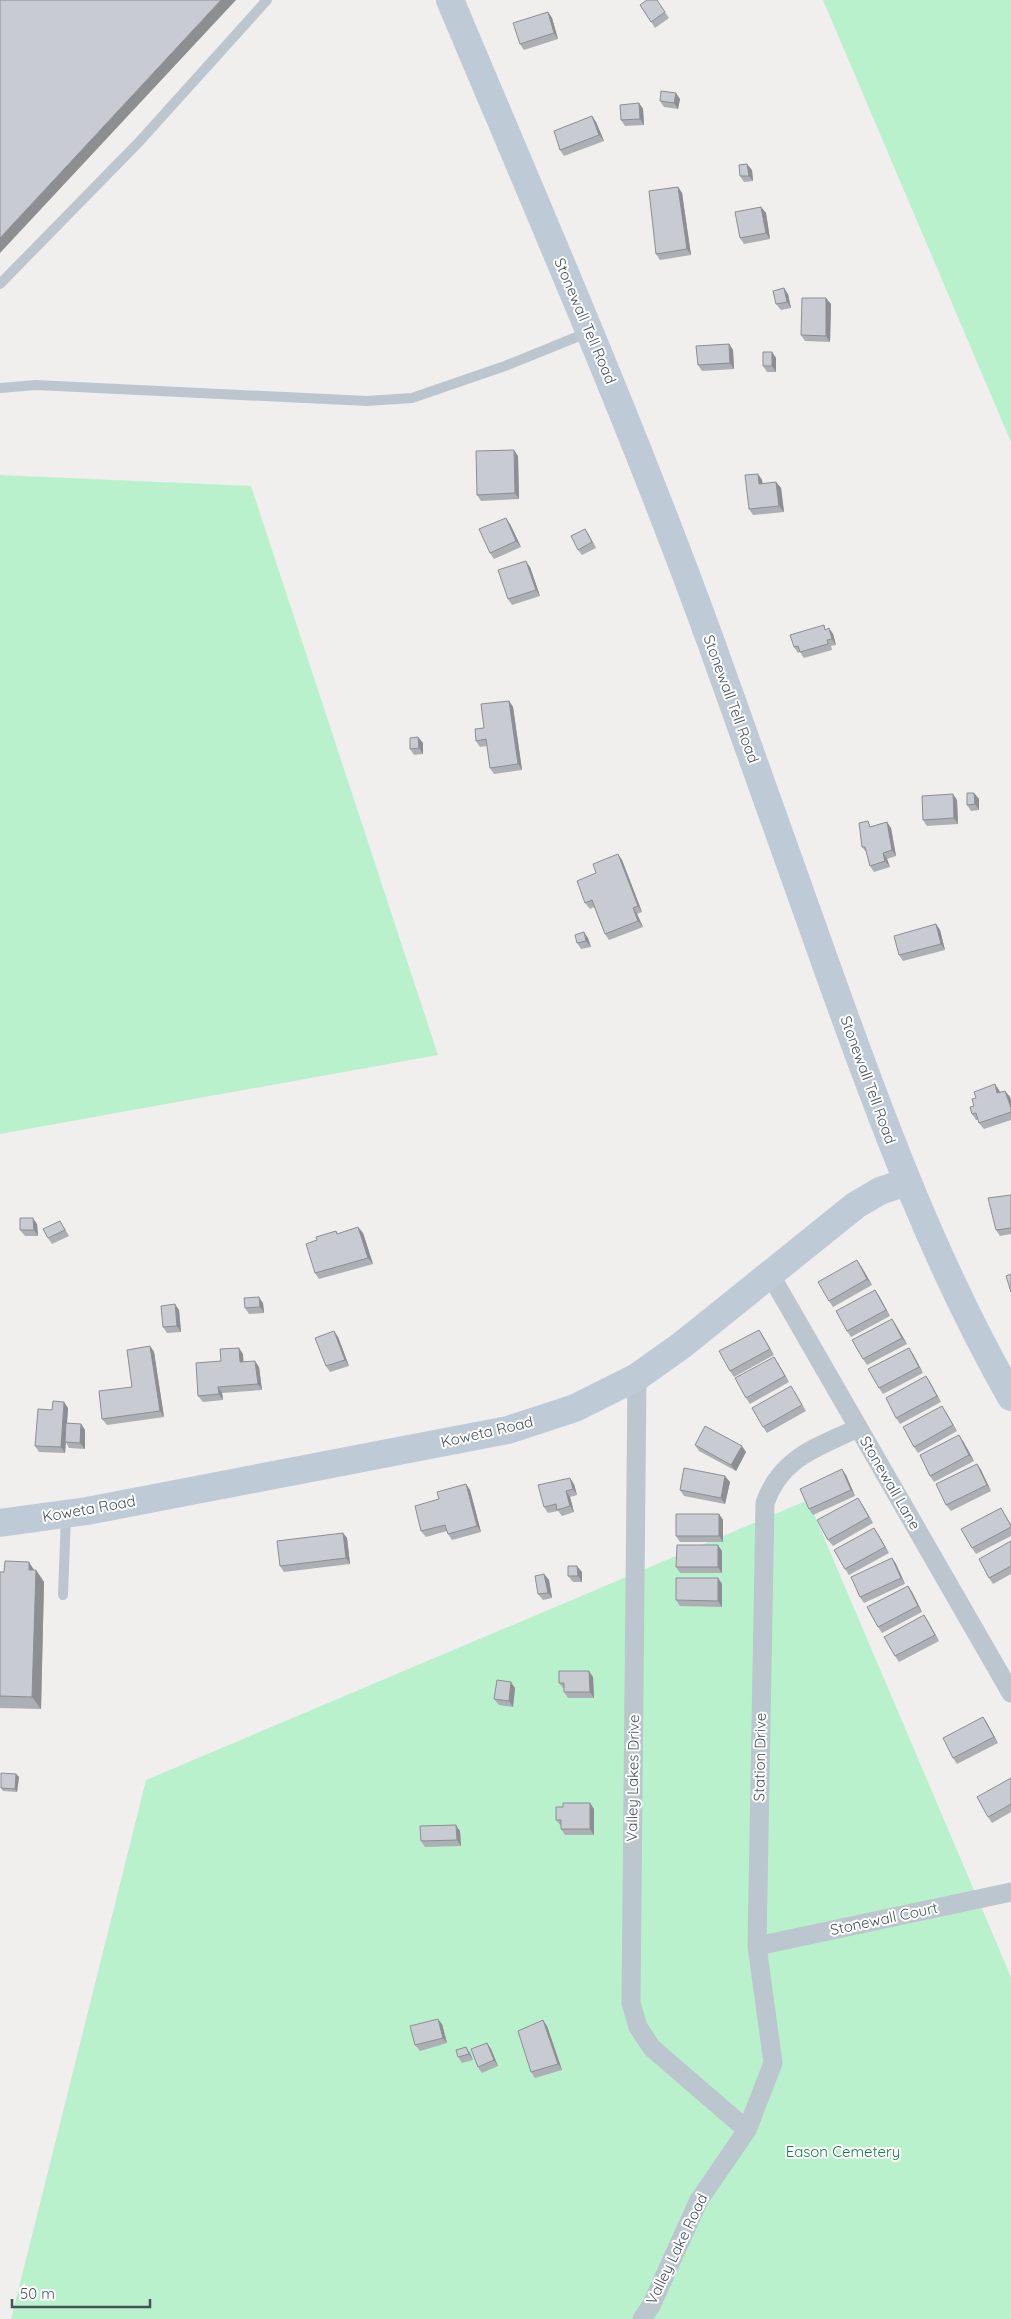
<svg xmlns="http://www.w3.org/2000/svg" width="1011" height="2319" viewBox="0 0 1011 2319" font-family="Quicksand,sans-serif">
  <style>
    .green { fill: #baf1cd }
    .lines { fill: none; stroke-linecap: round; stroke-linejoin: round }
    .lane { stroke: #bbc6ce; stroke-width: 10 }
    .street { stroke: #bbc6ce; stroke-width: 19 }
    .secondary { stroke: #becad6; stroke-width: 28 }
    .wall { fill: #acafb4 }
    .shaded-wall { fill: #8c8e92 }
    .building { fill: #c8cbd1; stroke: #8c8e92 }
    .labels { text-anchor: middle; stroke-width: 4; stroke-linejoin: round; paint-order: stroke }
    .street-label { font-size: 15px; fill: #45525c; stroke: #fff }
    .park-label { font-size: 15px; fill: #138146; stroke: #fff }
  </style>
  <rect width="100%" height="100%" fill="#f1eeee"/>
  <path class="green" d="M823 0H1011V442Z
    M0 475 251 486 438 1055 0 1134Z
    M808 1500 1011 1977V2319H11L146 1780Z"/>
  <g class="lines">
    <path class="lane" d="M0 284 139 142 267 0
      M0 388 36 385 367 401 412 398 505 366 589 332
      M63 1595 66 1515"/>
    <path class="street" d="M770 1274 1011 1693
      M637 1377 631 2003 638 2027 652 2048 747 2130
      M757 1946 1011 1892
      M642 2319 651 2306 699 2200 747 2130 773 2063 757 1946 765 1503C781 1457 818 1447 858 1428"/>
    <path class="secondary" d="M450 0C540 214 633 427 712 645 751 754 790 864 829 973 881 1118 934 1262 1011 1397
      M0 1523 87 1511 508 1430 575 1408 637 1377 682 1345 856 1205 880 1191 906 1182"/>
  </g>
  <path class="wall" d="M657 0 669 18 655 28 640 5Z
    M548 12 552 18 558 39 524 50 520 44Z
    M680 99 678 109 664 107 660 101Z
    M639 103 643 109 644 125 625 126 621 120Z
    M592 116 596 122 604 141 564 156 560 150Z
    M752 170 753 181 744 182 740 176Z
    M678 187 682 193 691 255 660 260 656 254Z
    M761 207 766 213 770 239 744 244 740 238Z
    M788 294 791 308 781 310 776 304Z
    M831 304 830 342 805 341 801 335Z
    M729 344 733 350 734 369 702 371 698 365Z
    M772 352 776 358V372H767L763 366Z
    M518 456 519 499 481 501 477 495Z
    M758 474 762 480 763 484 776 482 781 488 784 512 753 515 749 509Z
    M510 524 521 547 494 559 490 553Z
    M585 529 596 548 582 555 578 550Z
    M530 567 540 596 512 605 508 599Z
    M829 628 833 634 836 645 831 646 832 650 804 658 800 652 798 653 794 647Z
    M509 701 513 707 522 770 494 774 490 768 487 746 480 747 476 741 484 728Z
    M418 737 423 743V754L414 755 410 749Z
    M974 793 979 799V810L971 811 967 805Z
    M957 800 958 824 927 826 923 820Z
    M887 822 891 828 896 856 887 859 890 867 874 872 870 866 867 853 862 847 872 826Z
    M622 860 642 912 637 914 643 927 609 940 605 934 594 907 590 909 585 903 596 873Z
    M936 924 940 930 945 950 903 961 899 955Z
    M588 938 591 947 581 949 577 943Z
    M999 1090 1000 1092 1005 1091 1010 1097 1011 1101V1120L984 1129 979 1123V1120H976L972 1114 974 1106Z
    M1011 1195V1234L1000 1236 996 1230Z
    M37 1224 38 1236H25L20 1230Z
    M64 1227 69 1236 52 1244 48 1238Z
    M358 1227 363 1233 373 1264 319 1279 315 1273 317 1240 336 1231 338 1234Z
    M861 1266 872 1285 833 1307 829 1301Z
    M875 1290 879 1296 890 1316 851 1337 847 1331Z
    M263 1303 264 1313 249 1314 245 1308Z
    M179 1310 181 1332 167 1333 163 1327Z
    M892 1319 907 1344 867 1365 863 1359Z
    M759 1330 774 1355 734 1377 730 1371Z
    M334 1331 338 1337 349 1366 330 1372 326 1366Z
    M150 1346 154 1352 164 1417 107 1425 102 1419 132 1387Z
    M243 1354V1362L259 1367 262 1390 222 1393 223 1400 203 1402 198 1396 221 1361Z
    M913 1354 923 1373 883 1394 879 1388Z
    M774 1357 789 1382 750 1404 746 1398Z
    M926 1376 941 1402 900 1424 896 1418Z
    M795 1392 806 1411 767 1433 763 1427Z
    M942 1406 957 1431 918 1453 914 1447Z
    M68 1408 67 1423 81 1424 85 1430V1449L69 1448 66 1442 65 1453 39 1452 35 1446 52 1410Z
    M963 1441 974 1461 934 1482 930 1476Z
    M695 1445 746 1452 736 1471 699 1451Z
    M977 1464 981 1470 991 1491 951 1511 946 1505Z
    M846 1475 855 1496 813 1515 809 1509Z
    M730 1482 725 1504 684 1496 680 1490Z
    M466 1484 470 1490 481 1532 452 1540 448 1534 447 1531 426 1537 421 1531 439 1499Z
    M574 1484 577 1495 570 1497 574 1512 562 1516 558 1511 548 1513 544 1507Z
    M862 1504 873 1523 833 1546 828 1540Z
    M1001 1508 1011 1524V1536L976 1554 972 1548Z
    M719 1514 723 1520V1542H680L676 1536Z
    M343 1533 347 1538 350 1564 284 1572 280 1566Z
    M878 1534 889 1553 849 1575 845 1569Z
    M1011 1541V1574L993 1584 989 1578Z
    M722 1551V1573H680L676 1567Z
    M892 1558 896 1564 905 1584 864 1603 860 1597Z
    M36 1570 44 1582 41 1709 0 1708V1572Z
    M582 1572V1582H573L568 1576Z
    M544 1574 549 1580 552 1598 543 1600 538 1594Z
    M718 1578 722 1584V1607L680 1606 676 1600Z
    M908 1586 912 1592 922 1612 882 1633 878 1627Z
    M924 1615 939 1641 899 1662 895 1656Z
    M593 1677 594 1698H568L564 1692V1689L559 1683Z
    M515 1688 513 1707 499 1705 494 1699Z
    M983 1717 987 1723 998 1743 957 1764 953 1758Z
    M16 1774 19 1777 17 1792 3 1791 1 1788Z
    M1011 1778V1812L992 1823 988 1817Z
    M590 1803 594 1809V1835H565L561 1829V1826L556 1820 563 1807Z
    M460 1831 461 1846 425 1847 421 1841Z
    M442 2024 447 2043 420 2051 415 2045Z
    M547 2026 562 2070 535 2078 531 2072Z
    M487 2043 491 2049 498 2066 482 2073 478 2067Z
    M470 2053 473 2060 462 2063 458 2057Z"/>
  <path class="shaded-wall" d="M221 0H236L0 253V238Z
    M548 12 552 18 558 39 554 33Z
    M676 93 680 99 678 109 674 103Z
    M639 103 643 109 644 125 640 119Z
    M592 116 596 122 604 141 599 135Z
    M747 164 752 170 753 181 749 176Z
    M678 187 682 193 691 255 687 249Z
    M761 207 766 213 770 239 766 233Z
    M784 288 788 294 791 308 787 302Z
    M826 298 831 304 830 342 826 336Z
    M729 344 733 350 734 369 730 363Z
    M772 352 776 358V372L772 366Z
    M514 450 518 456 519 499 515 493Z
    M758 474 762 480 763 490 759 484Z
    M776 482 781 488 784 512 779 506Z
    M506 518 510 524 521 547 516 541Z
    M585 529 589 535 596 548 592 542Z
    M526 561 530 567 540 596 536 590Z
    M829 628 833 634 836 645 832 639Z
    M509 701 513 707 522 770 518 764Z
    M418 737 423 743V754L419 748Z
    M974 793 979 799V810L975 804Z
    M953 794 957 800 958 824 954 818Z
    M887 822 891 828 896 856 892 850Z
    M883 853 887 859 890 867 885 861Z
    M618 854 622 860 642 912 638 906Z
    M633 908 637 914 643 927 638 921Z
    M936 924 940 930 945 950 941 944Z
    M584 932 588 938 591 947 586 941Z
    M995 1084 999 1090 1002 1099 997 1093Z
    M1005 1091 1010 1097 1011 1101V1108Z
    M33 1218 37 1224 38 1236 34 1230Z
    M358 1227 363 1233 373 1264 368 1258Z
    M857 1260 861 1266 872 1285 867 1279Z
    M875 1290 879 1296 890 1316 886 1310Z
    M259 1297 263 1303 264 1313 260 1307Z
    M175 1304 179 1310 181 1332 177 1326Z
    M892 1319 896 1325 907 1344 902 1338Z
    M759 1330 763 1336 774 1355 770 1349Z
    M334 1331 338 1337 349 1366 345 1360Z
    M150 1346 154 1352 164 1417 160 1411Z
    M239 1348 243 1354 244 1368 240 1362Z
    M909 1348 913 1354 923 1373 919 1367Z
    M774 1357 778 1363 789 1382 785 1376Z
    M255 1361 259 1367 262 1390 258 1384Z
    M926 1376 930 1382 941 1402 937 1396Z
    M218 1387 222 1393 223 1400 219 1394Z
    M64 1402 68 1408 65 1453 61 1447Z
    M942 1406 946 1412 957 1431 953 1425Z
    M81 1424 85 1430V1449L80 1443Z
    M959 1435 963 1441 974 1461 969 1455Z
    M742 1446 746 1452 736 1471 731 1465Z
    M977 1464 981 1470 991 1491 987 1485Z
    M842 1469 846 1475 855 1496 851 1490Z
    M725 1476 730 1482 725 1504 721 1498Z
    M570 1478 574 1484 577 1495 573 1489Z
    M466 1484 470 1490 481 1532 477 1526Z
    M566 1491 570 1497 574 1512 570 1506Z
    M858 1498 862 1504 873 1523 869 1517Z
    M719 1514 723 1520V1542L719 1536Z
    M874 1528 878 1534 889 1553 885 1547Z
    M343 1533 347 1538 350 1564 346 1558Z
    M718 1545 722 1551V1573L718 1567Z
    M892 1558 896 1564 905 1584 901 1578Z
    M29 1562 36 1573V1570L44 1582 41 1709 32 1697Z
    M577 1566 582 1572V1582L578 1576Z
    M544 1574 549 1580 552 1598 548 1593Z
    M718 1578 722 1584V1607L718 1601Z
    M908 1586 912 1592 922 1612 918 1606Z
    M924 1615 928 1621 939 1641 935 1635Z
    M589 1671 593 1677 594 1698 590 1692Z
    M511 1682 515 1688 513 1707 509 1701Z
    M983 1717 987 1723 998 1743 994 1737Z
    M16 1774 19 1777 17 1792 15 1789Z
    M590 1803 594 1809V1835L590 1829Z
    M456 1825 460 1831 461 1846 457 1840Z
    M438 2019 442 2024 447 2043 443 2038Z
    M543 2020 547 2026 562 2070 558 2064Z
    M487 2043 491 2049 498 2066 494 2060Z
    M466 2047 470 2053 473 2060 469 2054Z"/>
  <path class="building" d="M0 0H221L0 238Z
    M647 0H657L665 12 651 22 640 5Z
    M548 12 554 33 520 44 513 23Z
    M661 91 676 93 674 103 660 101Z
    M639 103 640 119 621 120 620 105Z
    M592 116 599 135 560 150 554 131Z
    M747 164 749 176H740L739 165Z
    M678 187 687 249 656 254 649 191Z
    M761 207 766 233 740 238 735 212Z
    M784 288 787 302 776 304 773 291Z
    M802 298H826V336L801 335Z
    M729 344 730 363 698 365 696 346Z
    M763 352H772V366H763Z
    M514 450 515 493 477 495 476 451Z
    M758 474 759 484 776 482 779 506 749 509 745 475Z
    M506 518 516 541 490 553 479 529Z
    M585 529 592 542 578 550 571 536Z
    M526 561 536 590 508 599 498 570Z
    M824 625 825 630 829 628 832 639 827 640 828 644 800 652 798 646 794 647 790 635Z
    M509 701 518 764 490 768 486 739 476 741 475 729 484 728 481 704Z
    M418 737 419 748 410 749V738Z
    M967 793H974L975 804 967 805Z
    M953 794 954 818 923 820 922 796Z
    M868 821 870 827 887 822 892 850 883 853 885 861 870 866 865 847H862L859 823Z
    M618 854 638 906 633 908 638 921 605 934 592 900 585 903 577 881 596 873 593 864Z
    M936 924 941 944 899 955 894 936Z
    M584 932 586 941 577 943 575 935Z
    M995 1084 997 1093 1005 1091 1011 1108V1112L979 1123 976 1113 972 1114 970 1107 974 1106 972 1099 976 1098 974 1092Z
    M1011 1195V1228L996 1230 988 1198Z
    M20 1218H33L34 1230H20Z
    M60 1221 65 1230 48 1238 43 1229Z
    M358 1227 368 1258 315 1273 306 1244 317 1240 316 1237 336 1231 337 1234Z
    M857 1260 867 1279 829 1301 818 1282Z
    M1011 1274V1292L1006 1276Z
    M875 1290 886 1310 847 1331 836 1311Z
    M259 1297 260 1307 245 1308 244 1298Z
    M175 1304 177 1326 163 1327 161 1306Z
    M892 1319 902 1338 863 1359 852 1340Z
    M759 1330 770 1349 730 1371 719 1351Z
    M334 1331 345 1360 326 1366 315 1338Z
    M150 1346 160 1411 102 1419 99 1391 132 1387 127 1350Z
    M239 1348 240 1362 255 1361 258 1384 218 1387 219 1394 198 1396 196 1363 221 1361 220 1349Z
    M909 1348 919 1367 879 1388 868 1369Z
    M774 1357 785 1376 746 1398 735 1378Z
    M926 1376 937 1396 896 1418 886 1398Z
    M791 1386 802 1405 763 1427 752 1408Z
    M53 1401 64 1402 61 1447 35 1446 38 1409 52 1410Z
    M942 1406 953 1425 914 1447 903 1427Z
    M66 1423 81 1424 80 1443 65 1442Z
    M705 1426 742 1446 731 1465 695 1445Z
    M959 1435 969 1455 930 1476 920 1455Z
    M977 1464 987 1485 946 1505 936 1484Z
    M684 1468 725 1476 721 1498 680 1490Z
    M842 1469 851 1490 809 1509 800 1489Z
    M570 1478 573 1489 566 1491 570 1506 557 1510 556 1504 544 1507 538 1485Z
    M466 1484 477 1526 448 1534 445 1525 421 1531 415 1506 439 1499 437 1492Z
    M858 1498 869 1517 828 1540 817 1520Z
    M1001 1508 1011 1526V1527L972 1548 961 1529Z
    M676 1514H719V1536H676Z
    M874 1528 885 1547 845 1569 834 1550Z
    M343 1533 346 1558 280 1566 277 1541Z
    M1011 1541V1566L989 1578 979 1559Z
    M677 1545H718V1567H676Z
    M892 1558 901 1578 860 1597 851 1577Z
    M5 1561 29 1562V1570H36L32 1697 0 1696V1572H4Z
    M568 1566H577L578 1576H568Z
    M544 1574 548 1593 538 1594 535 1576Z
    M676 1578H718V1601L676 1600Z
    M908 1586 918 1606 878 1627 867 1607Z
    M924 1615 935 1635 895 1656 884 1637Z
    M559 1671H589L590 1692H564V1683H559Z
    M497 1680 511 1682 509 1701 494 1699Z
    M983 1717 994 1737 953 1758 943 1738Z
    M1 1773 16 1774 15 1789 1 1788Z
    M1011 1778V1804L988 1817 977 1797Z
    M563 1803H590V1829H561V1820H556V1807H563Z
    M456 1825 457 1840 421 1841 420 1826Z
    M438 2019 443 2038 415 2045 410 2026Z
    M543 2020 558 2064 531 2072 518 2031Z
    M487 2043 494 2060 478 2067 471 2049Z
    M466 2047 469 2054 458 2057 456 2050Z"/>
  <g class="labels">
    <g class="street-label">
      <text transform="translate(585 321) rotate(67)" y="5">Stonewall Tell Road</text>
      <text transform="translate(731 699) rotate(70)" y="5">Stonewall Tell Road</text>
      <text transform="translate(868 1080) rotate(70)" y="5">Stonewall Tell Road</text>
      <text transform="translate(487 1432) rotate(-13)" y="5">Koweta Road</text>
      <text transform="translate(890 1483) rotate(60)" y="5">Stonewall Lane</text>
      <text transform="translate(89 1509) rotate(-10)" y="5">Koweta Road</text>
      <text transform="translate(760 1757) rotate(-89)" y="5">Station Drive</text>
      <text transform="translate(633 1778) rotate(-89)" y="5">Valley Lakes Drive</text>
      <text transform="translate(884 1919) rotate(-12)" y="5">Stonewall Court</text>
      <text transform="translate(677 2249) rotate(-64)" y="5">Valley Lake Road</text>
    </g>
    <g class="park-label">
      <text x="843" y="2157">Eason Cemetery</text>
    </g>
  </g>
  <path d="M12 2299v8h138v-8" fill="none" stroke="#45525c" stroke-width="2.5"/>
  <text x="20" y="2299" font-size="15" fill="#45525c" stroke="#ffffff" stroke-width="4" paint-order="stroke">50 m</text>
</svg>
